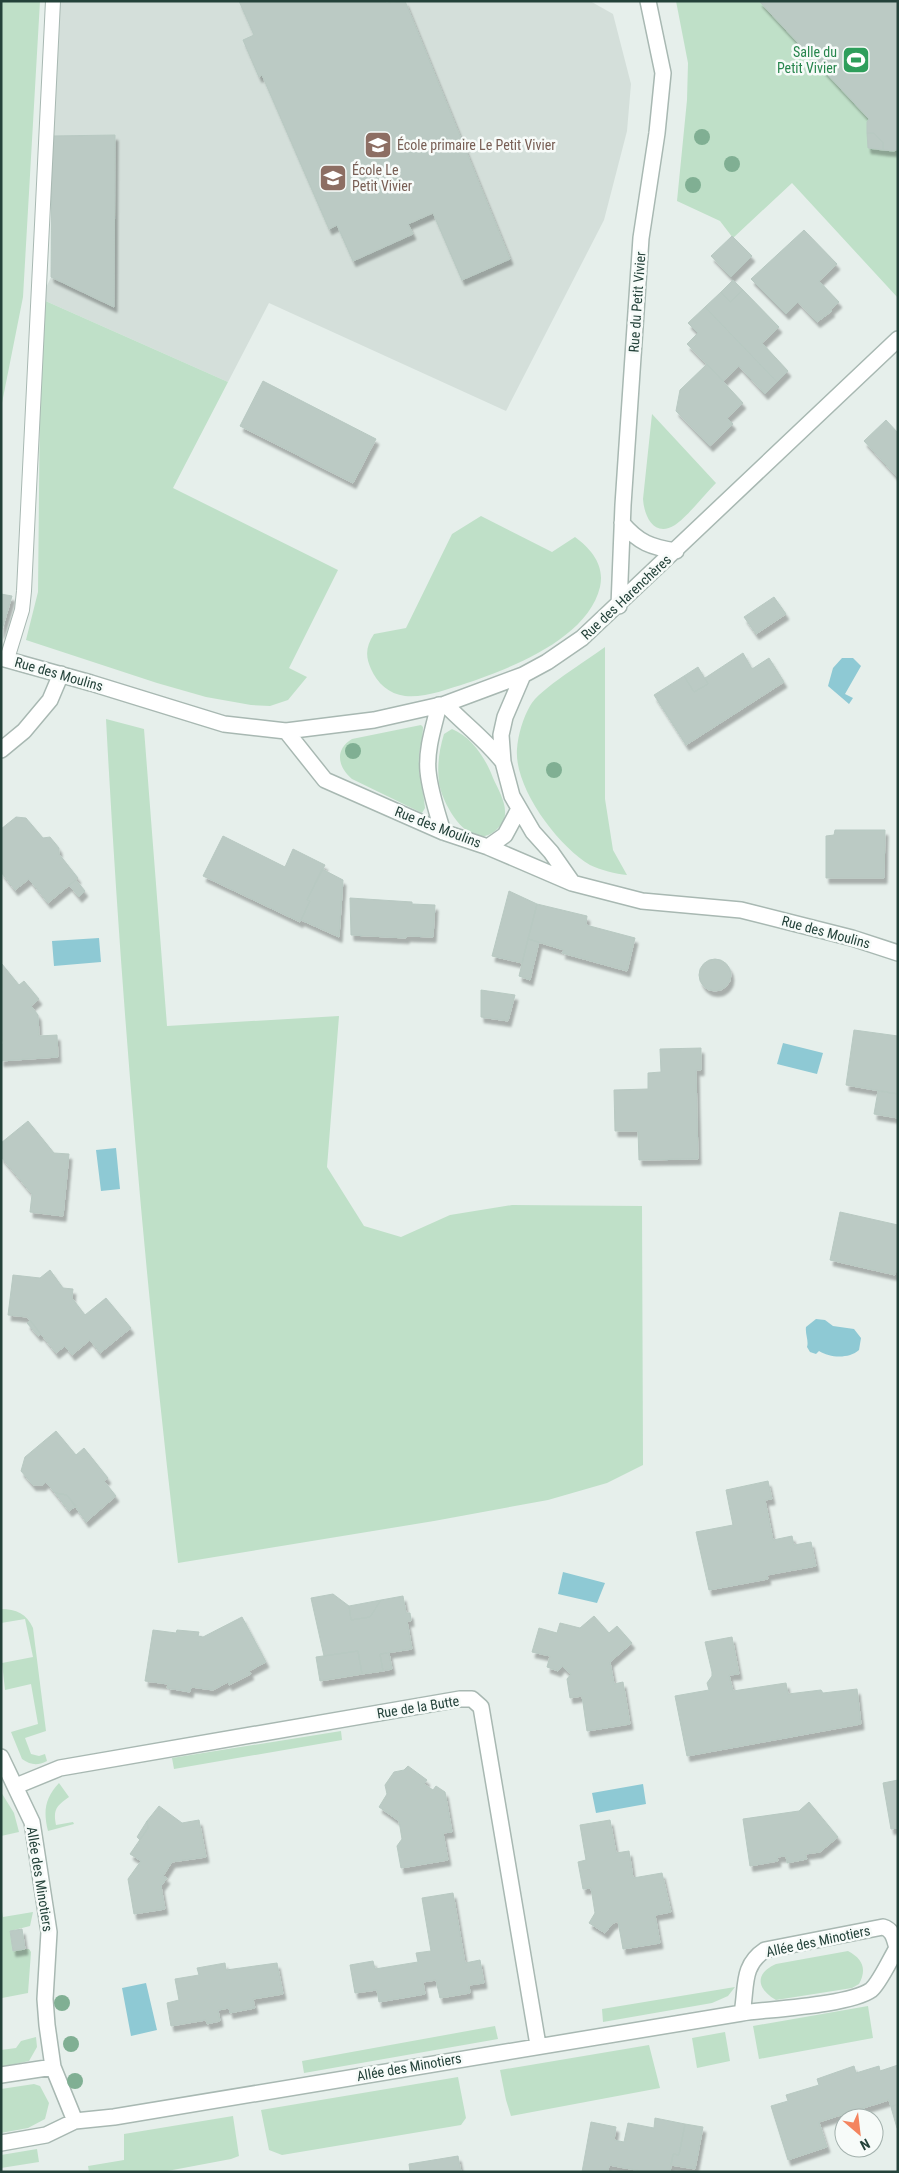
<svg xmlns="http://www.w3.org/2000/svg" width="899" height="2173" viewBox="0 0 899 2173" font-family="'Roboto Condensed',sans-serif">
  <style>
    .built { fill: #d4dfda }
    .green { fill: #bfe0c8 }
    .water { fill: #8ec9d4 }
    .building { fill: #bbcac4; stroke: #b8c9c2; filter: url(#shadow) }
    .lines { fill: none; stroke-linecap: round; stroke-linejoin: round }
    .lane-casing { stroke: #a8b8b2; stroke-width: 16 }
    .street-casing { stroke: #a8b8b2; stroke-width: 18 }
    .lane { stroke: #fff; stroke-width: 14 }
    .street { stroke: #fff; stroke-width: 15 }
    .tree { fill: #80af93 }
    .labels { text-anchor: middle; stroke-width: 5; stroke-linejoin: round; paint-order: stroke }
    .leisure-label { font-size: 14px; fill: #27864d; stroke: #f7fbf9; text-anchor: end }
    .education-label { font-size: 14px; fill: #785e54; stroke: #f7fbf9; text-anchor: start }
    .street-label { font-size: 14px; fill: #24423a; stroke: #f7fbf9 }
  </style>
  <defs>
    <filter id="shadow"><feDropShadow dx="3" dy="5.5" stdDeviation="1" flood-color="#0004"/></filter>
  </defs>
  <rect width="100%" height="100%" fill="#e6efeb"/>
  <path class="built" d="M55 1H590L613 14 631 84 627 131 604 220 506 411 269 303 228 382 41 299 51 277Z"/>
  <path class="green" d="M1 1H40L23 297 1 408Z
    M676 1H898V298L792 183 733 238 720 221 677 201 687 100 688 63Z
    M41 299 228 382 173 488 338 570 289 668 307 677 288 700 270 706 251 705 206 697 157 683 26 640 38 592Z
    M652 414 716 483C705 494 687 517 675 525 654 538 644 516 643 499Z
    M481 516 552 552 575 537C591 549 605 565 600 587 588 638 512 668 467 683 448 689 425 698 405 696 389 694 377 683 371 669 365 656 366 646 374 634L406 628 452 534Z
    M605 647V799L613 850 627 875C616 874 600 870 590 865 558 846 514 788 517 749 518 735 523 718 530 706 539 689 588 660 605 647Z
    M106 719 144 729 167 1026 339 1016 327 1167 364 1226 401 1237 450 1215 512 1205 642 1206 643 1465 607 1483 548 1500 434 1521 178 1563C145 1283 121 1001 106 719Z
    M421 725 423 727C423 740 418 751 419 764 419 779 424 793 425 808L422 813 352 779C338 767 334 750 352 739Z
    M452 729C472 737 486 759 493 778 498 789 506 802 505 814 505 819 502 824 499 827 473 857 443 807 439 783 437 766 439 750 444 734Z
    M1 1609C16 1609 27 1614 33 1628L46 1731 25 1738 31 1754 39 1756 45 1754 47 1761C37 1766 31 1765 22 1759L11 1732 38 1724 31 1684 5 1690 2 1663 33 1657 25 1619 1 1623Z
    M341 1731 342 1740 174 1769 172 1758Z
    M59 1783 69 1797C56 1806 53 1810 56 1825L73 1822 74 1824 48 1831C43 1811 45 1798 59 1783Z
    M1 1792 14 1813 19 1832 1 1836Z
    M1 1905 3 1917 33 1912 30 1926 10 1931 13 1950 29 1949 31 1952 28 1993 2 1998Z
    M848 1951C863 1959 867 1969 859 1984L852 1988 776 2000C757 1989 754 1974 776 1964Z
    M735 1987 728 1996 712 2003 603 2022 602 2009Z
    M868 2006 873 2038 759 2059 753 2026Z
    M495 2026 498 2039 304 2073 302 2061Z
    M725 2032 730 2061 697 2068 692 2038Z
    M36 2037 37 2047 29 2061 1 2067V2050L16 2048 21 2041Z
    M649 2045 660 2088 511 2116 506 2100 500 2070Z
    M458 2077 466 2118 461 2125 282 2155 269 2150 261 2110Z
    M34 2084 40 2086 49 2103 45 2119 28 2128 1 2133V2089Z
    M233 2116 239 2156 231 2159 162 2172H89L88 2166 124 2160V2134Z
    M37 2149 39 2162 1 2168V2155Z"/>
  <path class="water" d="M842 658H853L861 666 845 694 853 698 849 704 828 686 833 668Z
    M99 938 101 962 54 966 52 941Z
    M783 1043 823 1053 817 1074 777 1064Z
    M116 1148 120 1189 101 1191 96 1150Z
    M816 1319 825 1320 833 1326 854 1329 861 1338 859 1350C849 1359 830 1358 819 1351L816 1354 810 1352 807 1347C809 1341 805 1334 806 1327Z
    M563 1572 605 1583 597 1603 558 1594Z
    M643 1784 646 1804 596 1813 592 1793Z
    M146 1983 157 2030 131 2036 122 1988Z"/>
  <path class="building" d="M239 1H385L386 3 405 1 510 259 462 280 433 213 408 224 413 234 353 261 337 225 329 229 262 75 259 77 243 40 254 35Z
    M759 1H898V149L894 151 883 150V143L874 133H867V122L869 119Z
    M867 133H874L883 143V150L868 148Z
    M115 135 114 307 51 277 52 136Z
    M804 230 837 264 819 281 839 302 830 310 832 311 817 322 798 302 786 314 751 279Z
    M732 236 752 256 731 277 711 256Z
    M733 280 743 290 730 302 721 292Z
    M743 290 779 327 762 343 788 371 777 382 705 307 721 292 730 302Z
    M705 307 777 382 765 394 739 366 723 381 687 344 698 333 688 323Z
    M707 364 743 403 727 418 733 424 710 446 676 411 680 390Z
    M263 381 376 439 353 483 240 426Z
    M886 420 898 433V478L864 441Z
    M1 594 12 596 1 633Z
    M774 597 786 614 756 634 744 617Z
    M743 653 752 669 769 658 784 682 686 745 654 695 684 676 694 692 708 684 705 678Z
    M698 667 708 684 694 692 684 676Z
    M16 817 26 818 43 838 50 837 59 848V854L78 878 48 903 29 879 15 890 1 872V829Z
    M835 830H885L884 878H826V836L834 835Z
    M223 836 285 867 293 849 325 865 307 900 310 901 300 922 203 876Z
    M322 869 343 880 339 937 301 920 310 901 307 900Z
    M76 880 85 891 79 897 69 885Z
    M509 891 537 904 522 963 492 956Z
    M350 898 412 902V904L435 905 433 937 407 936 406 938 351 935Z
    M537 904 587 916 586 925 635 938 627 971 562 953 564 950 528 939Z
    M528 939 539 942 530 980 519 976Z
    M699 975a16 16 0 1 1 32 0a16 16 0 1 1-32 0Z
    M2 964 19 985 24 981 39 999 31 1006 38 1015 39 1036 57 1035 58 1057 1 1061V1044H3L1 1028Z
    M481 990 515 995 508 1021 481 1017Z
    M854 1030 898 1036V1094L846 1085Z
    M701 1048V1070H696L698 1159 639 1160 638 1131H615L614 1090 648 1089V1073L661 1072 660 1049Z
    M878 1091 898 1094V1118L874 1114Z
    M28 1121 54 1153 69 1154 63 1216 30 1212 32 1194 1 1157V1143Z
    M840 1212 898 1225V1262L895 1275 830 1260Z
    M50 1270 63 1288 73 1289 72 1298 85 1315 106 1298 131 1328 100 1353 90 1340 72 1355 65 1346 56 1353 27 1317 8 1315 13 1275 40 1278Z
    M30 1320 41 1334 38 1336 27 1323Z
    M56 1431 76 1455 84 1448 108 1478 104 1481 116 1496 86 1522 67 1495 55 1493 46 1482 43 1485H33L21 1471 25 1457Z
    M768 1481 772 1499 765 1500 773 1540 792 1536 794 1545 811 1542 816 1566 767 1575 768 1579 709 1590 696 1532 733 1525 726 1490Z
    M55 1493 67 1495 76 1506 69 1511Z
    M333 1594 349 1606 351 1620 370 1617 381 1600 403 1596 406 1613H410L411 1621H407L412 1649 380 1654 383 1671 362 1674 358 1651 324 1656 311 1598Z
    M381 1600 370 1617 351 1620 349 1606Z
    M594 1616 609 1633 617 1626 632 1643 610 1662 614 1684 623 1682 630 1724 587 1731 582 1696 570 1698 567 1679 571 1674 562 1666 558 1671 547 1667 550 1656 532 1652 539 1628 557 1633 560 1623 580 1628Z
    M242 1617 266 1662 249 1671 251 1674 229 1685 228 1682 213 1690 191 1687 190 1692 167 1688 168 1684 145 1681 153 1630 176 1633 177 1630 199 1632 198 1636 203 1637Z
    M732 1637 739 1674 729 1675 733 1691 786 1683 788 1694 821 1690 823 1693 857 1689 861 1724 687 1756 675 1696 709 1690 707 1683 712 1676V1672L705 1642Z
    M358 1651 362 1674 320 1681 316 1657Z
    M389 1653 392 1669 383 1671 380 1654Z
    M408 1766 427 1780 424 1784 433 1790 436 1786 445 1792 452 1832 443 1833 448 1860 401 1868 397 1846 402 1839 399 1821 379 1807 387 1794 385 1785 394 1772 404 1770Z
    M898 1780V1828L891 1829 883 1783Z
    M809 1802 838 1837 820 1852 805 1854 807 1859 787 1863 786 1856 777 1857 778 1861 750 1866 743 1819 799 1811Z
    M159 1806 182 1823 199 1820 206 1857 172 1862 163 1876 167 1878 161 1886 165 1909 134 1914 128 1879 141 1861 130 1854 148 1828 147 1821Z
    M610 1820 616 1853 629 1851 633 1878 662 1873 671 1912 655 1915 660 1943 623 1949 618 1921 612 1924 605 1933 589 1923 595 1913 591 1888 583 1889 578 1862 586 1860 580 1825Z
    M147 1821 148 1828 140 1840 137 1837Z
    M453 1893 465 1963 480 1960 484 1983 469 1985 470 1993 440 1998 436 1980 423 1982 425 1994 379 2002 377 1990 355 1993 350 1965 373 1961 375 1969 418 1962 416 1953 431 1951 422 1898Z
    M22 1929 25 1949 13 1951 10 1931Z
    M225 1963 226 1970 277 1963 283 1994 253 1999 255 2008 230 2013 229 2008 218 2010 220 2021 207 2024 206 2020 171 2026 167 2003 179 2000 175 1979 199 1975 197 1968Z
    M898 2065V2104L891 2107 889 2100 819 2122 827 2147 788 2160 771 2106 788 2101 786 2095 819 2085 817 2079 854 2066 856 2073 879 2066 880 2071Z
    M898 2104V2127L897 2128 891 2107Z
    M655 2118 685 2124 679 2155 673 2154 670 2172H646L609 2165 608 2172H582L591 2122 616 2127 614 2140 624 2142 628 2123 654 2128Z
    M685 2124 703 2127 695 2169 671 2165 673 2154 679 2155Z
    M458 2156 461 2172H410L409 2164Z"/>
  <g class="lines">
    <g class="lane-casing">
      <path id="lane" d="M7 659 22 610 24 591 53 1"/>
    </g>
    <g class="street-casing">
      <path id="street" d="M622 523C639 543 651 547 676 551
        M619 606 623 505 641 238 657 133 663 73 648 1
        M1 658 91 683 224 724 286 731 374 720 445 704 523 675 547 662 582 638 898 339
        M523 675 505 717 501 735 503 762 512 796 533 832 551 852 572 882
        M445 704C464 724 486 740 503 762
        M439 705C434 726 426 749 428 771 430 792 437 812 443 832
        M286 731 325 780 443 832 488 847 572 883 642 901 741 910 852 938 898 953
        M1 750 24 731 50 700 61 674
        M488 847 505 835 519 809
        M1 1757 32 1822 49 1932 45 1999 47 2025 53 2067 75 2121
        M16 1786 60 1768 460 1699H472L481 1707 538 2045
        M1 2075 53 2067
        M1 2143 46 2135 75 2121 114 2117 742 2013C771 2009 850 2005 871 1990 879 1984 891 1958 897 1948 894 1938 893 1930 883 1927L765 1950C741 1966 747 1987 742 2013"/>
    </g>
    <use href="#lane" class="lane"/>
    <use href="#street" class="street"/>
  </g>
  <g class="tree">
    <circle cx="702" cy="137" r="8"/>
    <circle cx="732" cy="164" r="8"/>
    <circle cx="693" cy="185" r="8"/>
    <circle cx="353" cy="751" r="8"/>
    <circle cx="554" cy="770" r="8"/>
    <circle cx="62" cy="2003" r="8"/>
    <circle cx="71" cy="2044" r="8"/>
    <circle cx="75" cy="2081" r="8"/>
  </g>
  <defs>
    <g id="stadium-square" transform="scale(1.4375)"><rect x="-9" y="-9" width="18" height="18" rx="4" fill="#2e9e5b" stroke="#f7fbf9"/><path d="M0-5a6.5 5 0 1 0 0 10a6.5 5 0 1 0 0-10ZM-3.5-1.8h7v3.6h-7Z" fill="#fff"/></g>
    <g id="school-square" transform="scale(1.4375)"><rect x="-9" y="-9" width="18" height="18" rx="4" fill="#8d6e63" stroke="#f7fbf9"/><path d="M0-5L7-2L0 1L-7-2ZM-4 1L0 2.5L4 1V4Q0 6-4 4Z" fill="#fff"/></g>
  </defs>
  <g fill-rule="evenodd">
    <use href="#stadium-square" x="856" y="60"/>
    <use href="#school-square" x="378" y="145"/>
    <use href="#school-square" x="333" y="178"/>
  </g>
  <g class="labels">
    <g class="leisure-label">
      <text x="837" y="57">Salle du<tspan x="837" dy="16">Petit Vivier</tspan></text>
    </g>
    <g class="education-label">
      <text x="397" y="150">École primaire Le Petit Vivier</text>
      <text x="352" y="175">École Le<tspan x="352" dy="16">Petit Vivier</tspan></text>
    </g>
    <g class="street-label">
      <text transform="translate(637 302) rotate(-86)" y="5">Rue du Petit Vivier</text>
      <text transform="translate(626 597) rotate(-43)" y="5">Rue des Harenchères</text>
      <text transform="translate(59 674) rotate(16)" y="5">Rue des Moulins</text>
      <text transform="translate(438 827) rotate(21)" y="5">Rue des Moulins</text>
      <text transform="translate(826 932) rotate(15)" y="5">Rue des Moulins</text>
      <text transform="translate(418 1707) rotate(-9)" y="5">Rue de la Butte</text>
      <text transform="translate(40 1879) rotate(81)" y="5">Allée des Minotiers</text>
      <text transform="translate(818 1941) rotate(-12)" y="5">Allée des Minotiers</text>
      <text transform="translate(409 2067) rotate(-10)" y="5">Allée des Minotiers</text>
    </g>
  </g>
  <rect width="899" height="2173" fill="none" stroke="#24423a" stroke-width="5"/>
  <g transform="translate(859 2133) rotate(152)"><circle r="24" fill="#f7fbf9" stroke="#a3b1ad"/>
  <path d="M0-4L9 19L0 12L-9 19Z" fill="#f4845f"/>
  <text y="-8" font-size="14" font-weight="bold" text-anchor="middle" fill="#24423a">N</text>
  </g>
</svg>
